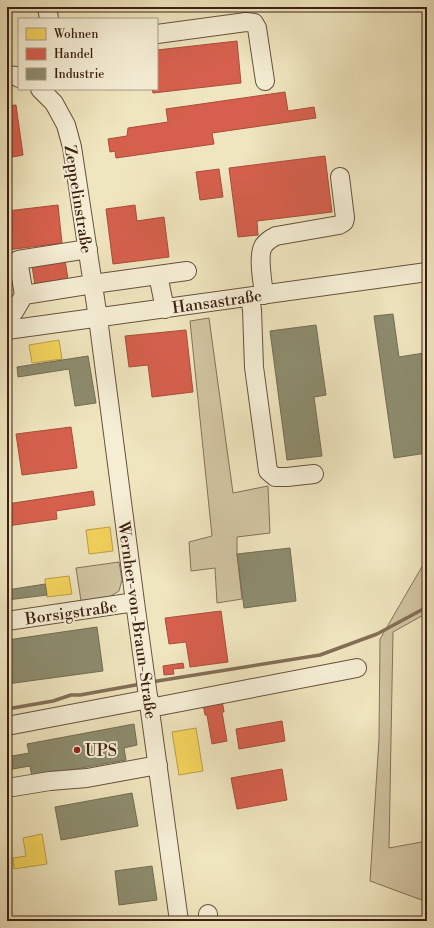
<svg xmlns="http://www.w3.org/2000/svg" width="434" height="928" viewBox="0 0 434 928" font-family="'Libre Bodoni',serif">
  <style>
    .green { fill: #d1c4a1; stroke: #86725a }
    .homes { fill: #f6d55c; stroke: #be9f46 }
    .shops { fill: #d6604d; stroke: #a84d3b }
    .industry { fill: #8c8c6e; stroke: #746c52 }
    .lines { fill: none; stroke-linecap: round; stroke-linejoin: round }
    .stream { stroke: #836e56; stroke-width: 3.5 }
    .minor-casing { stroke: #69513d; stroke-width: 20 }
    .minor { stroke: #f5eed5; stroke-width: 18 }
    .poi-dot { fill: #8f2418; stroke: #f5eed5; stroke-width: 1.5 }
    .labels { text-anchor: middle; stroke-width: 4; stroke-linejoin: round; paint-order: stroke }
    .street-label { font-size: 16px; fill: #3c2012; stroke: #f5eed5 }
    .poi-label { font-size: 16px; fill: #3c2012; stroke: #f5eed5; text-anchor: start }
  </style>
  <rect width="100%" height="100%" fill="#efe5be"/>
  <filter id="stains"><feTurbulence type="fractalNoise" baseFrequency=".005" numOctaves="4"/><feColorMatrix values="0 0 0 0 .2 0 0 0 0 .09 0 0 0 0 .02 0 0 0 .5 -.17"/></filter>
  <radialGradient id="worn" r=".72"><stop offset=".6" stop-color="#630" stop-opacity="0"/><stop offset="1" stop-color="#630" stop-opacity=".3"/></radialGradient>
  <path class="green" d="M209 318 233 493 268 486 270 533 237 537V554L242 599 217 603 215 568 191 571 189 542 212 536 190 321Z
    M427 558V613L393 632 389 848 427 841V902L370 881 379 739 380 639Z
    M119 562 122 580 119 591 109 597 81 601 76 568Z"/>
  <path class="homes" d="M59 340 62 359 32 363 29 345Z
    M110 527 113 551 89 554 86 530Z
    M69 576 72 594 47 597 45 579Z
    M196 728 203 771 179 775 172 732Z
    M42 834 47 864 14 869 13 858 26 856 23 838Z"/>
  <path class="shops" d="M237 41 241 83 153 93 152 89H157V50Z
    M285 92 288 111 314 107 316 118 212 133 214 144 116 158 115 151 110 152 108 139 127 136 128 128 168 122 166 109Z
    M16 105 23 155 7 158V106Z
    M325 156 332 212 257 221 258 235 238 237 229 168Z
    M219 169 223 197 200 200 196 172Z
    M58 205 62 243 7 250V211Z
    M135 205 137 221 164 217 169 257 113 264 106 209Z
    M65 260 68 279 35 285 32 266Z
    M7 269 11 305H7Z
    M186 330 193 392 152 397 148 365 129 367 125 336Z
    M71 427 77 468 22 475 16 434Z
    M93 491 95 505 56 511 57 519 7 526V504Z
    M221 611 228 662 190 667 186 642 169 644 165 618Z
    M183 663 184 668 173 669 174 674 164 675 163 666Z
    M222 700 224 712H222L227 741 212 744 207 715H205L203 704Z
    M282 721 285 741 239 749 236 729Z
    M282 769 287 800 237 809 231 778Z"/>
  <path class="industry" d="M393 314 399 357 424 353 427 372V453L394 458 374 316Z
    M316 325 326 395 314 397 322 456 287 460 270 331Z
    M88 356 96 403 75 406 69 369 18 377 17 367Z
    M290 548 296 601 244 608 237 554Z
    M45 584 47 595 7 600V590Z
    M97 627 103 671 7 684V640Z
    M134 724 137 745 124 748 126 760 32 777 30 766 7 770V757L29 753 27 744Z
    M132 793 138 826 61 840 55 807Z
    M152 866 157 900 119 905 115 871Z"/>
  <g class="lines">
    <path class="stream" d="M151 682 320 655 377 634 427 607
      M7 709 53 701 71 695H80L141 684"/>
    <g class="minor-casing">
      <path id="minor" d="M47 7 49 19
        M157 34 246 22 254 23 257 28 265 81
        M7 75 16 76 19 78
        M40 89 54 103 66 125 72 147 98 318 135 602 179 921
        M158 275 187 271
        M24 295 18 260 88 249
        M264 295C263 284 257 254 264 245 267 241 272 238 276 236L339 225 344 222 345 218 340 177
        M250 297 252 310 254 367 268 471 275 477H287L314 474
        M7 313 14 312 24 295 93 284 158 275 165 309
        M7 330 427 272
        M7 621 135 602
        M150 708 357 668
        M7 726 149 699
        M7 788 50 781 87 778 158 765
        M208 914V921"/>
    </g>
    <use href="#minor" class="minor"/>
  </g>
  <circle class="poi-dot" cx="77" cy="750" r="4"/>
  <g class="labels">
    <g class="street-label">
      <text transform="translate(79 199) rotate(81)" y="6">Zeppelinstraße</text>
      <text transform="translate(217 301) rotate(-8)" y="6">Hansastraße</text>
      <text transform="translate(71 612) rotate(-8)" y="6">Borsigstraße</text>
      <text transform="translate(138 620) rotate(82)" y="6">Wernher-von-Braun-Straße</text>
    </g>
    <g class="poi-label">
      <text x="85" y="756">UPS</text>
    </g>
  </g>
  <rect width="434" height="928" fill="none" stroke="#efe5be" stroke-width="24"/>
  <rect x="8" y="8" width="418" height="912" fill="none" stroke="#3c2012" stroke-width="2"/>
  <rect x="12" y="12" width="410" height="904" fill="none" stroke="#3c2012"/>
  <rect x="18" y="18" width="140" height="72" fill="#f5eed5" stroke="#ab9c87"/>
  <rect x="26" y="28" width="20" height="12" fill="#f6d55c" stroke="#ab9c87"/>
  <text x="54" y="38" font-size="12" fill="#3c2012">Wohnen</text>
  <rect x="26" y="48" width="20" height="12" fill="#d6604d" stroke="#ab9c87"/>
  <text x="54" y="58" font-size="12" fill="#3c2012">Handel</text>
  <rect x="26" y="68" width="20" height="12" fill="#8c8c6e" stroke="#ab9c87"/>
  <text x="54" y="78" font-size="12" fill="#3c2012">Industrie</text>
  <rect width="100%" height="100%" filter="url(#stains)"/>
  <rect width="100%" height="100%" fill="url(#worn)"/>
</svg>
